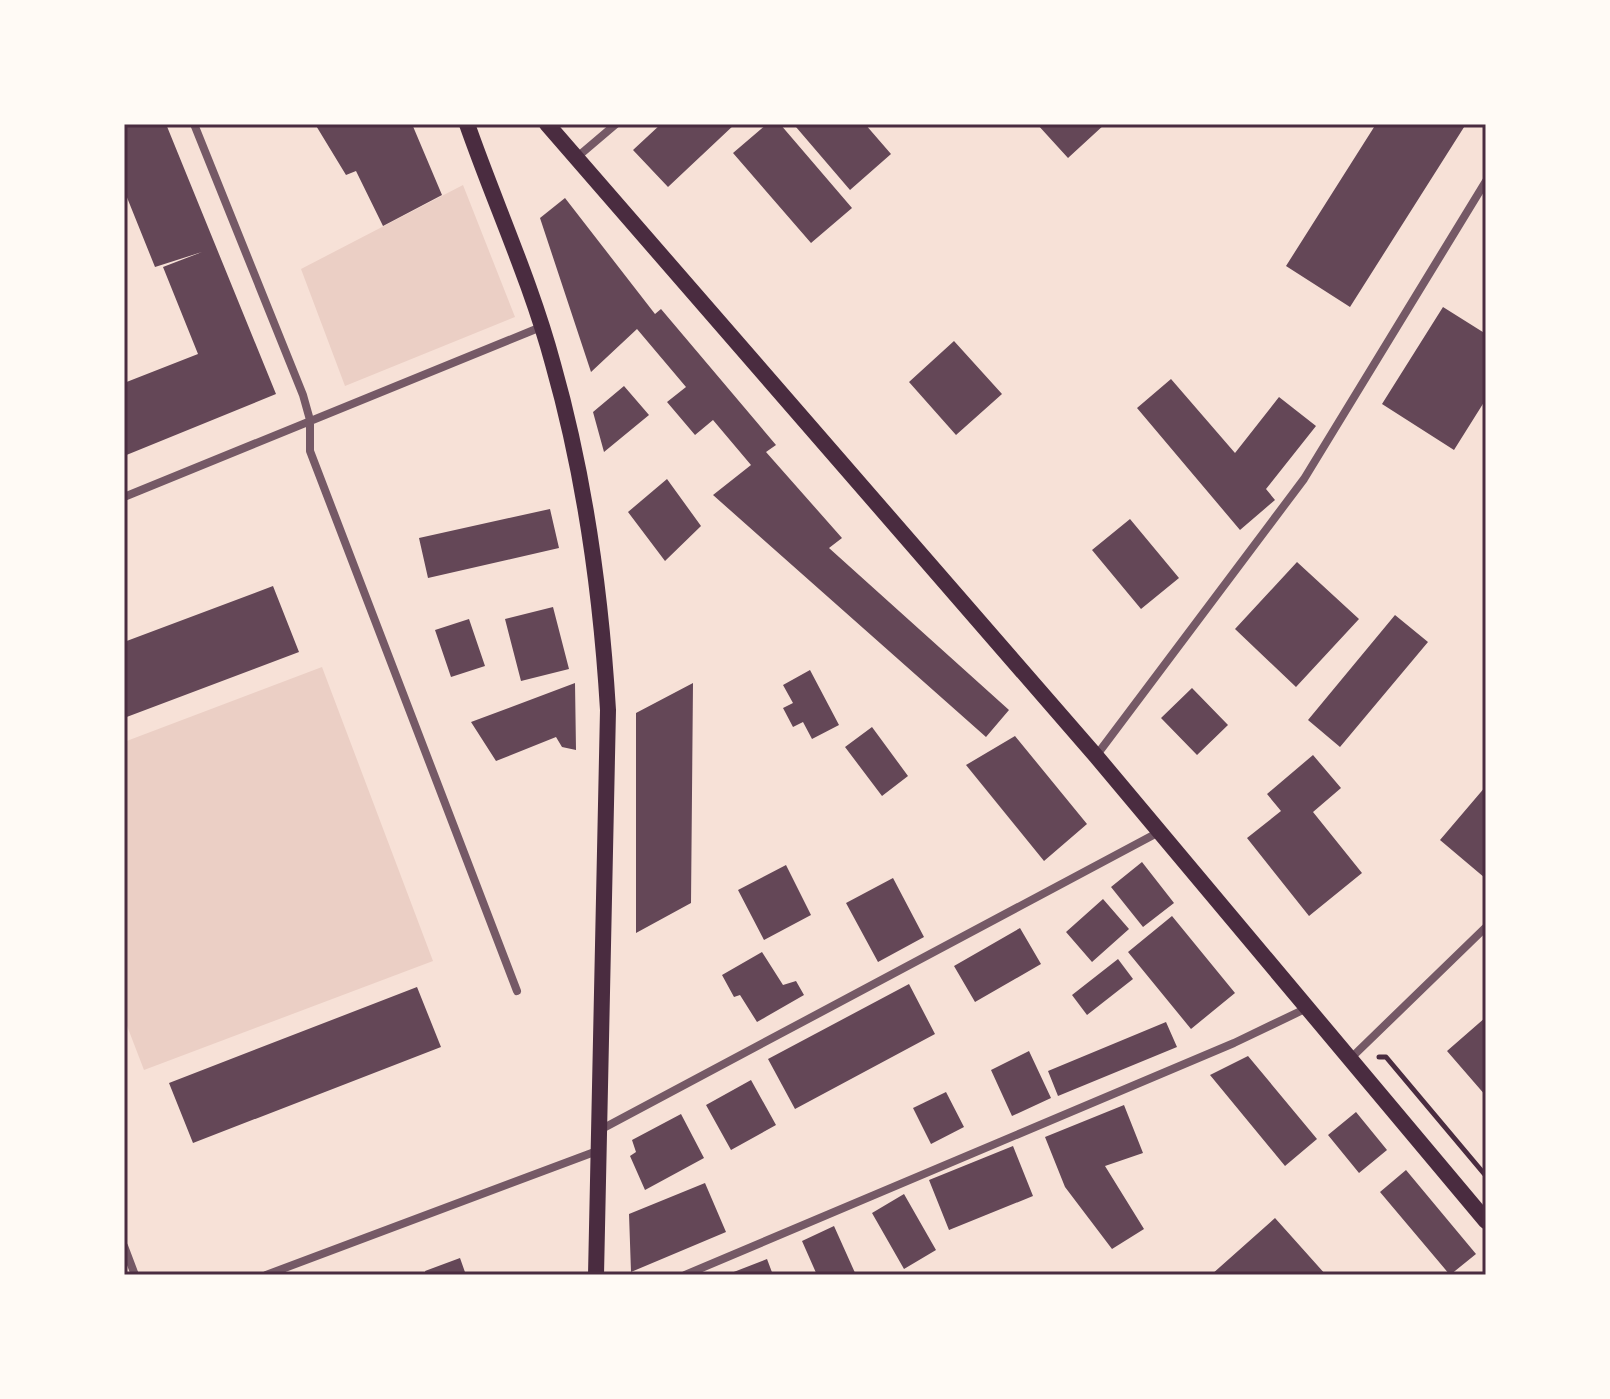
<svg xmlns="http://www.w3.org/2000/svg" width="1610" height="1399" viewBox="0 0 1610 1399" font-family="'Asap Condensed',sans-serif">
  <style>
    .green { fill: #ebcfc5 }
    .building { fill: #644757 }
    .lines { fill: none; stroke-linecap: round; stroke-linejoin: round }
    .path { stroke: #4a2c40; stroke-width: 5 }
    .minor { stroke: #755966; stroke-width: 8 }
    .secondary { stroke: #4a2c40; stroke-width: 16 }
    .neatline { fill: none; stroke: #4a2c40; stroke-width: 3 }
  </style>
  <rect width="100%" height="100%" fill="#f7e1d7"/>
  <path class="green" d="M463 185 515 317 345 386 301 269Z
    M322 667 433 961 144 1070 124 1018V742Z"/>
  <path class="building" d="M124 124H166L276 394 124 456V383L198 354 163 267 202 252 155 267 124 190Z
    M315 124H412L442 195 383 226 356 171 346 175Z
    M661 124H735L668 187 633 150Z
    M767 124H780L852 208 811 243 733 153Z
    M800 124H865L891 154 850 190 796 127Z
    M1037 124H1105L1068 158Z
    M1376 124H1466L1350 307 1286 266Z
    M565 198 655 314 661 309 776 445 766 452 842 538 829 548 1009 710 986 737 713 495 751 465 713 420 695 435 667 402 686 387 637 329 591 372 540 218Z
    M1443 307 1486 334V399L1454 450 1382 404Z
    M954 341 1002 394 956 435 909 382Z
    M1171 379 1235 453 1279 397 1316 426 1266 489 1275 500 1240 530 1137 408Z
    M624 386 649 415 604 452 593 412Z
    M667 479 701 526 665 561 628 512Z
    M550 509 559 548 428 578 419 538Z
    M1130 519 1179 578 1141 609 1092 550Z
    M1297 562 1359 619 1296 687 1235 629Z
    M273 586 299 652 124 718V642Z
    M553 607 569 669 521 681 505 619Z
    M1395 615 1428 642 1340 747 1308 720Z
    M469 619 485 666 451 677 435 630Z
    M810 670 839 725 812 739 803 722 793 727 783 708 793 703 783 685Z
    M575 683 576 750 562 747 556 737 496 761 471 722Z
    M693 683 691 903 636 933V713Z
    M1192 688 1228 725 1197 755 1161 718Z
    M872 727 908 776 882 796 845 747Z
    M1015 736 1087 824 1044 861 966 765Z
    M1313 755 1341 788 1313 812 1362 873 1309 916 1247 838 1281 811 1267 794Z
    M1486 786V876L1485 878 1440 840Z
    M1142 862 1174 903 1143 927 1111 887Z
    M786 865 811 915 764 940 738 890Z
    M893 878 924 937 878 962 846 903Z
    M1103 899 1129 929 1092 962 1066 932Z
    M1172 916 1235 993 1191 1029 1128 952Z
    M1020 928 1041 964 975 1002 954 966Z
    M762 952 783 985 796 981 804 995 757 1022 740 995 734 997 722 975Z
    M1118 959 1133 979 1087 1015 1072 995Z
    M909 984 935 1034 795 1109 768 1059Z
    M417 987 441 1047 193 1143 169 1083Z
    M1486 1017V1096L1447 1051Z
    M1166 1022 1177 1047 1058 1096 1048 1071Z
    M1029 1051 1051 1098 1012 1116 991 1070Z
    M1248 1056 1317 1139 1285 1166 1210 1075Z
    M751 1080 776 1125 731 1150 706 1105Z
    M946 1092 964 1127 931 1144 913 1108Z
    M1124 1105 1143 1153 1105 1166 1144 1229 1112 1249 1065 1187 1045 1137Z
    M1356 1112 1387 1150 1359 1173 1328 1135Z
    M681 1114 704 1158 645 1190 630 1156 636 1152 632 1140Z
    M1013 1146 1033 1196 949 1230 929 1180Z
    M1406 1170 1476 1254 1450 1275 1380 1192Z
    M705 1183 726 1232 631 1272 629 1214Z
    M904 1194 936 1250 904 1269 872 1213Z
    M1275 1218 1326 1275H1211Z
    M834 1226 856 1275H817L802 1241Z
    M460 1258 466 1275H426L425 1271Z
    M767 1259 773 1275H726Z"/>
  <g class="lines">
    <path class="path" d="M1379 1057H1386L1486 1176"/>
    <path class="minor" d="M194 124 303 395 310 420V451L517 991
      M576 158 616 124
      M124 497 541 327
      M1096 756 1304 479 1486 181
      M1351 1058 1486 927
      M598 1131 1159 832
      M124 1246 135 1275
      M266 1275 597 1151
      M685 1275 1234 1043 1307 1008"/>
    <path class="secondary" d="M467 124C495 204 531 282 553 364 585 477 601 593 608 710L596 1275
      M547 124 1096 756 1486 1221"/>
  </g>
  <rect width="1610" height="1399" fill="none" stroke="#fffaf5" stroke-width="252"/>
  <rect x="126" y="126" width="1358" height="1147" class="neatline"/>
</svg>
